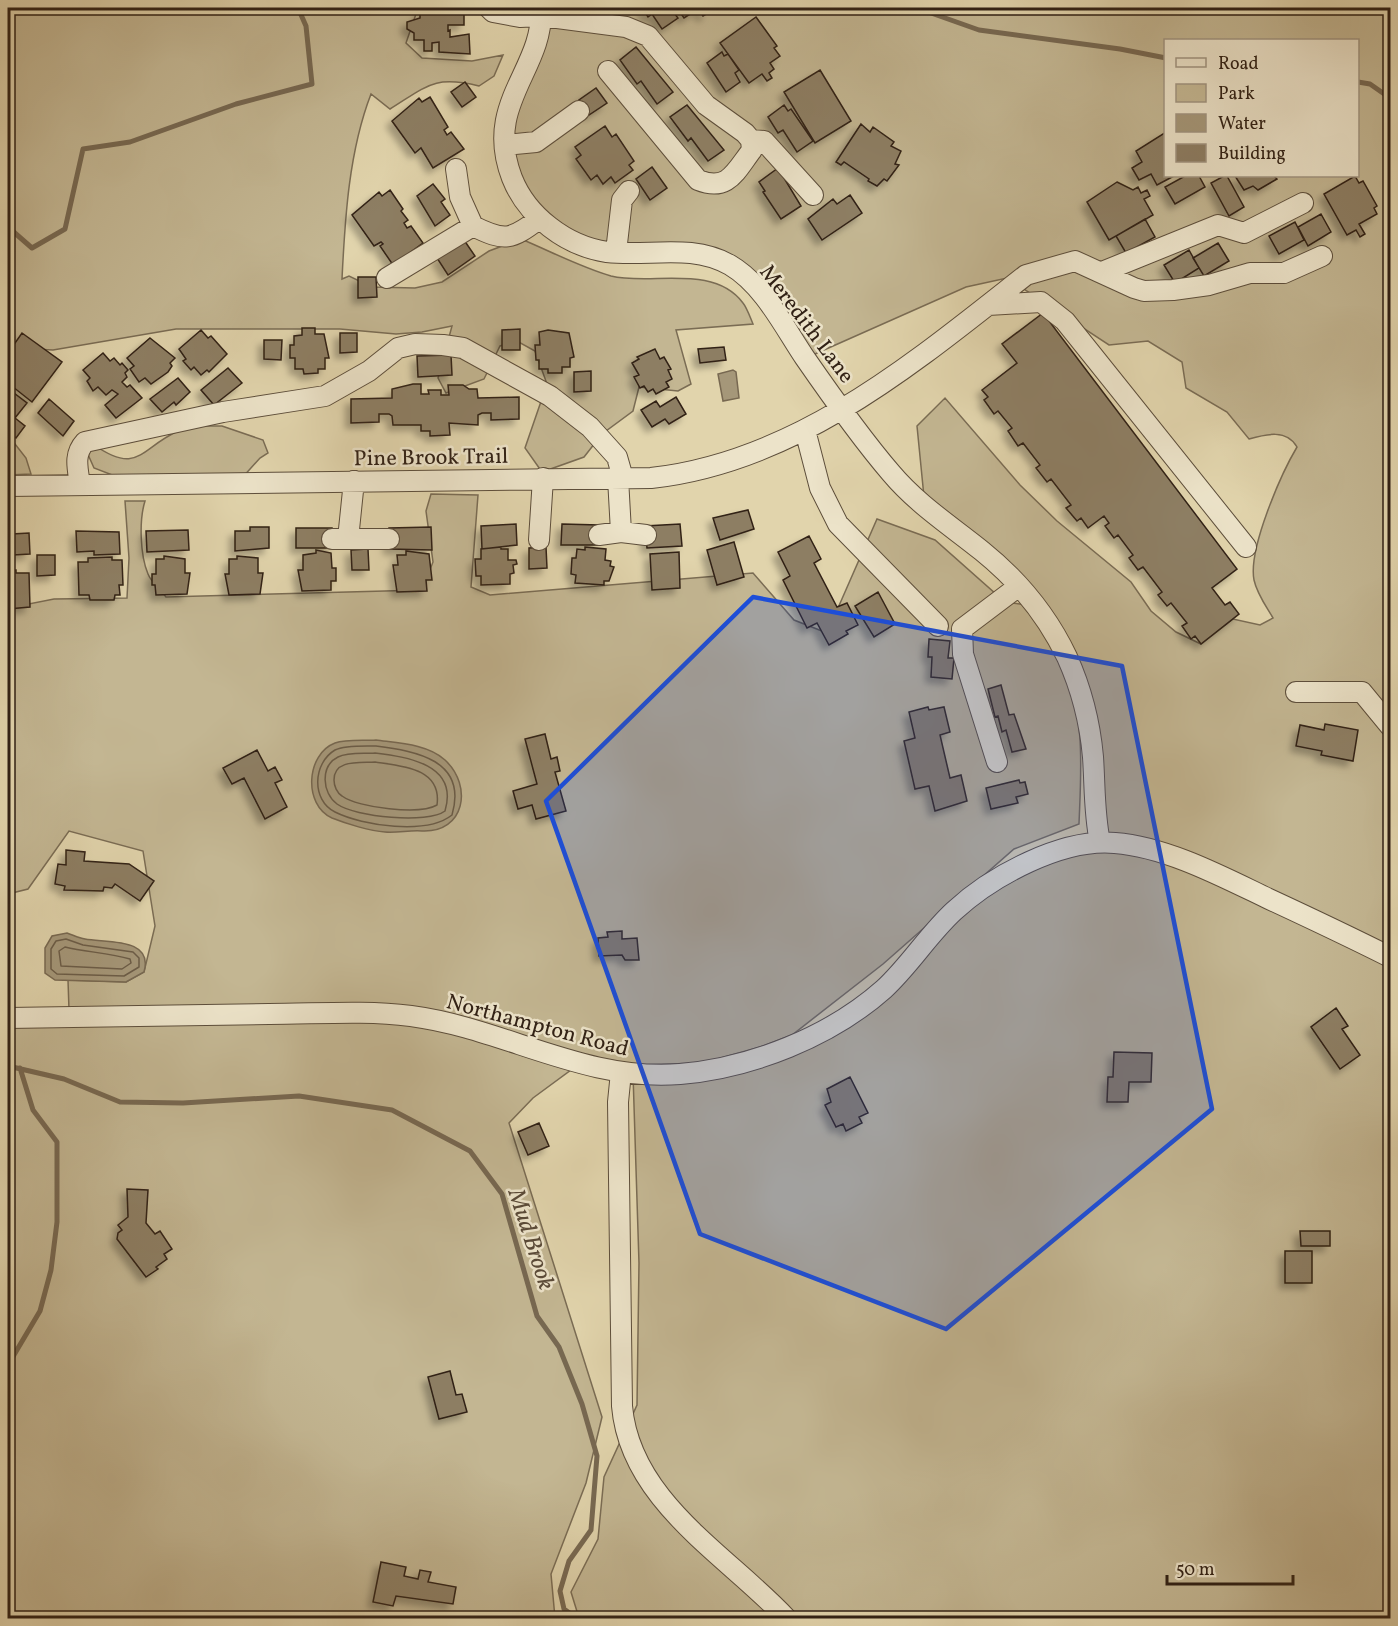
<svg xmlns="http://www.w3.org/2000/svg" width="1398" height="1626" viewBox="0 0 1398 1626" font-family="Vollkorn,serif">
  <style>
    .green { fill: #c3b692; stroke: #7a6c54; stroke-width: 1.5; fill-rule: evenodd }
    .water { fill: #a59779; stroke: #776851; stroke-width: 1.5 }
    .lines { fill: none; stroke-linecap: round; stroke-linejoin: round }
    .shore { stroke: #6b5c47; stroke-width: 1.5 }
    .stream { stroke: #776851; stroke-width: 5 }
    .building { fill: #8d7e64; stroke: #312115; stroke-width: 1.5; filter: url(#shadow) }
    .minor-casing { stroke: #5d4e3b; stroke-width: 22 }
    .minor { stroke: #ece3c9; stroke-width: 20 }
    .marked { fill: #1d4ed8; fill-opacity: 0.2; stroke: #1d4ed8; stroke-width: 4.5; stroke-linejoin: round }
    .labels { text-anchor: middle; stroke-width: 5; stroke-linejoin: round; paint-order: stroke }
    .street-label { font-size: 22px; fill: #312115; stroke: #ece3c9 }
    .water-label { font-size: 24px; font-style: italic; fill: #5a4a38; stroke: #ece3c9 }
  </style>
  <defs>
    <filter id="shadow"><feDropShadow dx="-5.5" dy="5.5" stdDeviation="3" flood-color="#0004"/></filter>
  </defs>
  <rect width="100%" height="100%" fill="#e1d4ac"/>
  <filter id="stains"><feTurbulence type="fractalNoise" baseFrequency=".00333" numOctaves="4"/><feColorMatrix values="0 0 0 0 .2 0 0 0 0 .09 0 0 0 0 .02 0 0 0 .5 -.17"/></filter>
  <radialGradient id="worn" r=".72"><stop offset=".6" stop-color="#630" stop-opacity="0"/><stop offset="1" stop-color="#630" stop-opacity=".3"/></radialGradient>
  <path class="green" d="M8 8H418L406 43 422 58 472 61 503 55 494 76 479 86C434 75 427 86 390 109L371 94C349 151 345 217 342 279L349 276 372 287 415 288 442 282 489 251 521 239C550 251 580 267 611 276 650 286 713 263 743 303 747 308 750 317 753 324L676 330 691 384 678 391 639 387 633 411 602 434 584 457 542 472 525 448 547 384 535 351 517 341 500 346 484 379 446 393 438 378 452 326 422 332 396 334 340 329H176L53 350 13 348 8 352Z
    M541 8H1390V1618H579L571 1592 598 1539 604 1477 637 1405 639 1263 633 1074 701 1072 851 1014 952 912 1085 844 1096 825 1093 756 1053 632 925 507 917 426 945 398 1020 485 1057 521 1131 582 1151 611 1176 632 1201 644 1233 619 1260 625 1273 618C1266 606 1257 594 1254 580 1248 549 1281 474 1297 447 1287 429 1266 434 1249 439L1227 412 1186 388 1182 362 1148 341 1109 345 1007 278 966 287 806 358 732 266 608 252 539 219 505 145ZM1166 40H1358V176H1166Z
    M198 426H222L263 440 268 453 260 458 241 479 120 478 94 468 86 450 94 445C138 475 140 449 176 432 183 429 191 428 198 426Z
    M8 435 26 458 31 474 8 475Z
    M431 494 478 495 471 587 490 595 753 573 794 620 827 633 877 519 935 540 1005 602 1027 605C1038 625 1052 645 1062 665 1086 716 1081 770 1079 824L1014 849 883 964 792 1035 760 1047 703 1063 635 1065 571 1056 407 1010H69L68 980 126 982 144 972 155 926 143 851 69 831 28 889 8 894V608L54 599 127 598 129 558 125 501H145C139 520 140 555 148 574 151 582 161 590 166 597L422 590 433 562 426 511Z
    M371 1013 579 1064 533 1098 509 1123 602 1417 586 1483 551 1574 555 1618H8V1018Z"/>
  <path class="water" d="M733 370 736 372 739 398 723 401 718 374Z
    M376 740C398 743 428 744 445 760 473 786 465 833 422 831 410 830 398 833 385 832 370 831 347 824 332 818 303 805 306 754 335 743 346 739 364 741 376 740Z
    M67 933C73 935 79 938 85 939 106 943 154 937 144 972L126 982 55 980 45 973V948L52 936Z"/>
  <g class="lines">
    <path class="shore" d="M376 746C416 751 468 760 452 815 427 835 363 826 335 812 311 800 313 763 335 750 345 745 364 746 376 746Z
      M375 753C407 757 459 764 445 811 428 824 355 817 337 804 322 793 320 766 338 757 348 752 364 754 375 753Z
      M375 762C402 766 442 768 437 805 420 815 358 808 342 796 337 793 334 786 334 780 334 759 360 763 375 762Z
      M66 939 83 945 133 952 139 958V967L124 976 57 974 51 969V949L56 941Z
      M65 947C86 952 109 953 130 959L131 963 122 969 61 966 59 951Z"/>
    <path class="stream" d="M917 8 979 30 1120 49 1166 58
      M1358 82 1370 84 1390 98
      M8 227 32 248 65 229 83 149 130 142 236 104 312 84 306 26 298 8
      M8 1066 64 1079 120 1102 183 1103 299 1096 392 1110 470 1151 502 1194 537 1316 559 1347 582 1404 597 1456 591 1530 569 1561 560 1591 564 1609 576 1618
      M8 1365 40 1311 51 1270 57 1222V1142L33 1110 20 1068"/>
  </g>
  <path class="building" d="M424 8H464V25H448V31L450 30V37L469 34 470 54 439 52V42L432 43V51H424V40H414V33L407 29V22L420 18V10Z
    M642 8H670L678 18 662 29 652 14 648 17Z
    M677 8H705L708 13 703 16 698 9 684 18Z
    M756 17 777 46 774 48 780 56 770 63 774 69 769 73 772 78 767 81 762 74 749 83 720 43Z
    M636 47 673 92 657 104 641 81 637 84 620 60Z
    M722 52 724 56 728 54 739 70 735 73 740 82 726 92 707 63Z
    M820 70 851 121 815 143 784 92Z
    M465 82 476 97 462 107 451 92Z
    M596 88 607 103 589 115 579 100Z
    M430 97 448 127 444 130 447 135 451 132 464 149 433 168 421 148 415 153 392 121 419 98 422 102Z
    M687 105 724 150 708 161 691 138 688 141 670 117Z
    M784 105 788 111 791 109 813 141 797 152 783 130 778 133 768 117Z
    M861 124 870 132 873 127 894 142 891 146 901 151 895 164 899 165 887 181 884 179 877 186 868 181 869 179 844 162 841 165 836 162Z
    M605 126 612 137 616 134 634 161 629 165 633 170 615 183 611 177 603 184 597 175 591 180 576 159 581 155 575 147Z
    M1166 132V176H1174L1157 185 1151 174 1139 180 1132 168 1142 162 1136 151Z
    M652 167 667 188 650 200 636 179Z
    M778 168 801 206 781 219 763 192 765 191 759 182Z
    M1185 176H1199L1205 187 1175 204 1165 187Z
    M1224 176H1227L1244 207 1229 216 1211 183Z
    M1235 176H1274L1277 179 1258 190 1253 186 1244 190Z
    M1355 176 1359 183 1363 181 1377 206 1374 208 1377 214 1359 224 1365 234 1360 237 1356 230 1347 235 1324 194Z
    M1117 182 1133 190 1138 187 1141 193 1147 190 1150 196 1144 199 1153 215 1109 240 1087 202Z
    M433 184 445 199 441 202 450 215 435 226 417 196Z
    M390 190 403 209 401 211 408 220 404 223 407 228 411 226 423 243 393 265 380 246 383 244 381 242 374 246 352 215 379 192 382 196Z
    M850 195 862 213 822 240 808 219 833 199 837 204Z
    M1321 214 1331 232 1308 246 1298 227Z
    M1145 219 1155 237 1126 253 1116 236Z
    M1295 222 1304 240 1279 254 1269 236Z
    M464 240 475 256 448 275 437 258Z
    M1218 243 1229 261 1204 276 1193 258Z
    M1189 250 1199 268 1175 283 1164 265Z
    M358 277H376L377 297 358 298Z
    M1043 313 1237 569 1212 588 1225 605 1230 602 1239 614 1201 644 1195 636 1191 639 1182 626 1187 623 1171 603 1167 606 1158 595 1162 592 1143 567 1138 570 1129 558 1133 555 1118 535 1114 538 1105 526 1109 523 1104 516 1088 528 1081 518 1077 521 1066 508 1071 505 1051 479 1047 482 1036 468 1040 465 1023 443 1018 446 1008 431 1012 428 998 411 994 414 984 400 988 397 982 390 1017 363 1002 344Z
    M302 328H315V334H324L329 358H325V369H318V373L304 374 303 369H295V358H290V345H294V336L302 335Z
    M520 329V350H502V330Z
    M201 330 208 338 211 336 227 354 209 372 207 370 201 375 194 367 191 370 183 361 186 359 179 349Z
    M548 330 569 333 574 357 570 358V367H562V373H548V369H539V360H536L535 345H540L539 332Z
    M22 333 62 362 32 402 8 383V353Z
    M340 333H357V352L340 353Z
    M150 338 175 358 170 363 172 366 168 372 151 384 145 378 139 382 130 369 134 366 127 358Z
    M264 340H282L281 360 264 359Z
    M724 347 726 360 700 363 698 349Z
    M655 349 660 359 664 357 671 369 668 370 672 379 666 382 669 387 656 394 653 389 648 392 644 386 640 388 634 377 639 375 632 363 639 359 637 357Z
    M103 353 110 361 114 358 120 365 122 363 128 370 125 373 127 377 122 382 127 387 130 385 142 398 116 418 105 405 118 394 112 390 106 395 98 387 93 391 87 381 90 378 83 370Z
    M451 355 452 375 418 377 417 356Z
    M228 368 242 383 214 405 201 390Z
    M591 371V391L574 392V372Z
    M178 378 190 392 176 405 174 402 162 412 150 399Z
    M413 384H421V394H429L428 390H441V395H449L448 385H463L469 389H477L478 398 519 397V419L491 420V413H482L478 415V425L449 423 450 435 430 436V431H421V425H393L392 416 389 414H379V422L351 423V399L392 398V389Z
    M10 390 27 403 15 418 25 426 16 438 8 432V420L11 415 8 412V394Z
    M676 397 686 414 669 424 665 419 652 427 641 410 656 401 660 407Z
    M49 399 74 421 63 436 38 413Z
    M748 510 754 529 720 540 713 518Z
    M516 524 517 545 482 549 481 526Z
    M562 524 599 525 598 545H561Z
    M680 524 682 546 647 548 645 526Z
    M250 527H269V548L235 551V531H250Z
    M431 527 432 550 389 549V528Z
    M296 528H332V548H296Z
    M188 530 189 550 147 552 146 531Z
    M76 531 119 532 120 554 94 555V551L77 552Z
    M29 533 30 554 13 555 12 534Z
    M809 536 821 559 814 563 837 607 847 603 858 625 846 631 848 634 829 645 817 623 807 628 783 580 790 576 778 552Z
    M734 542 744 577 717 585 707 550Z
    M501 547V549H508V560H516L517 564 513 565 514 573 510 574V584L481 585V576H476L475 559H481V549Z
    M546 547 547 568 529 569V548Z
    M585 547 606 549 605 560 611 561 610 566 614 567 609 581H604V585L575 583 576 575 571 574 572 558H576L577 549 585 550Z
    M8 548H11L12 571H8Z
    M368 549 369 570H352L351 550Z
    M316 550 331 553 332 568H336V581H331V590L302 591 298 570H303V555L316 553Z
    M406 551 429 554 432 580H426L427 591 397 592 393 565H398L397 555H406Z
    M679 552 680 588 652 590 650 554Z
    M37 555H55V575L37 576Z
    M164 556 185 559V573H190L187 594 156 595 155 585H152V574H156V559H164Z
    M237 556 258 558V573H263L260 594 229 595 225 574H229V559H237Z
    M112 557V560H122L123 585H119L120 595H115L114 600H90L89 595H79L78 562H88V558Z
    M16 570V573H29L30 607 8 609V571Z
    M878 592 895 624 874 637 855 606Z
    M929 639 950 641 948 658H954L952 679 931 677 932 657H928Z
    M1001 685 1009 715 1014 714 1026 749 1012 752 1006 730 1002 732 998 716 995 717 988 689Z
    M928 707 929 710 944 707 950 732 940 735 950 778 961 775 967 801 935 811 929 786 915 789 904 741 915 738 909 712Z
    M1325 724 1358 730 1353 761 1321 755 1322 751 1296 746 1300 725 1324 730Z
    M545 734 551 759 557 757 560 771 555 772 566 811 536 819 532 805 518 809 513 791 537 784 525 739Z
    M257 750 268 771 275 767 282 780 275 783 287 807 265 819 244 778 232 784 223 768Z
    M1019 780 1020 783 1025 782 1028 794 1016 797 1018 803 991 809 986 788Z
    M66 850 85 852 84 861 129 864 154 881 140 901 115 884 112 888 104 887 103 891 64 890 65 886 55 884 58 864 66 865Z
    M622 931V939L637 938 639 960H625L622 955 599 956 598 938 608 937 607 932Z
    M1336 1008 1348 1026 1342 1029 1360 1055 1340 1069 1311 1027Z
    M1114 1052 1152 1053 1151 1082H1129L1128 1102H1107L1108 1077H1113Z
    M850 1077 868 1113 859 1117 862 1123 846 1131 843 1124 836 1127 825 1105 831 1102 827 1089Z
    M539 1123 549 1146 528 1155 518 1132Z
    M127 1189 148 1190 146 1223 155 1234 160 1231 172 1249 164 1254 167 1259 156 1267 158 1269 146 1277 117 1239 118 1233 122 1230 118 1225 128 1217Z
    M1300 1231H1330V1246H1301Z
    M1285 1251H1312V1283H1285Z
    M450 1371 456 1395 462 1394 467 1412 439 1419 428 1377Z
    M381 1562 406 1567 404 1576 418 1579 420 1570 431 1572 428 1582 456 1587 453 1604 396 1596 393 1606 373 1602Z"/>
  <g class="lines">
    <g class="minor-casing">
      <path id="minor" d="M489 8 493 12 520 17 542 16 626 27 648 36 706 105 745 133 751 140 752 150C735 172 728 192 698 180L608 71
        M541 8C544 70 483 103 512 178 527 216 566 246 607 252 649 257 691 243 730 265 764 285 784 327 805 358 832 397 860 437 891 473 917 504 951 526 982 551 1018 580 1047 615 1067 657 1081 688 1090 723 1093 757 1095 786 1094 814 1100 842
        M751 140 764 141 813 195
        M505 145 536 142 579 111
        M456 169 460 197 473 226
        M616 252 622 200 629 191
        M1102 272 1218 225 1244 233 1303 203
        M387 278 473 226C505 242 511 240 539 219
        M988 305 1041 302 1065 321 1246 547
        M805 430 820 488 838 524 938 626
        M618 478 621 532
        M80 485C78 469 73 455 85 442L223 412 325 396 369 371 398 348 415 344 443 345 463 348 550 396 590 427 617 457 623 478
        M8 486 651 478C797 462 914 363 1026 275L1075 261 1134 288 1144 291 1173 290 1209 285 1250 273H1284L1322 256
        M599 535 621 532 646 535
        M332 539H389
        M348 539 354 481
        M539 540 543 478
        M1296 692H1362L1390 726
        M997 762 963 654 962 629 1019 586
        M8 1018C95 1017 182 1015 269 1014 316 1014 364 1010 411 1016 503 1028 585 1082 680 1074 751 1068 830 1037 884 989 910 965 928 935 954 911 992 876 1062 838 1115 843 1167 847 1223 877 1269 899 1310 918 1350 937 1390 957
        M621 1072 618 1102 622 1406C630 1501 727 1555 786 1618"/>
    </g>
    <use href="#minor" class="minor"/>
  </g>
  <path class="marked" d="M753 597 1122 666 1212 1109 946 1329 700 1234 546 801Z"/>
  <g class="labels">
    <g class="street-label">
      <text transform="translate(808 323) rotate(53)" y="8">Meredith Lane</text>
      <text transform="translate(431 456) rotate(-1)" y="8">Pine Brook Trail</text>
      <text transform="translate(538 1024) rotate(15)" y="8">Northampton Road</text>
    </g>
    <g class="water-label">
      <text transform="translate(532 1239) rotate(72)" y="8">Mud Brook</text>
    </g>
  </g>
  <rect width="1398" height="1626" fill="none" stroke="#e1d4ac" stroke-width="30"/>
  <rect x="9" y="9" width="1380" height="1608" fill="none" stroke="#312115" stroke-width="3"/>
  <rect x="15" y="15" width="1368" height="1596" fill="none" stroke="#312115" stroke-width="1.5"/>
  <rect x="1164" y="39" width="195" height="138" fill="#ece3c9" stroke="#a19581" stroke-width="1.5"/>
  <rect x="1176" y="58" width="30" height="9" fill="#ece3c9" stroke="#a19581" stroke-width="1.5"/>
  <text x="1218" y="69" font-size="18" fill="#312115">Road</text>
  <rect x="1176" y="84" width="30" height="18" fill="#c3b692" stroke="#a19581" stroke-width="1.5"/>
  <text x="1218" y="99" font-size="18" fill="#312115">Park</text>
  <rect x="1176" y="114" width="30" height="18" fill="#a59779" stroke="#a19581" stroke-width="1.5"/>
  <text x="1218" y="129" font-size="18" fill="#312115">Water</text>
  <rect x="1176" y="144" width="30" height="18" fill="#8d7e64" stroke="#a19581" stroke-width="1.5"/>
  <text x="1218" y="159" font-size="18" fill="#312115">Building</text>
  <path d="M1167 1575v9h126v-9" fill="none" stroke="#312115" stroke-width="3"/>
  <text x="1176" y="1575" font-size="18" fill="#312115" stroke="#ece3c9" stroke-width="4.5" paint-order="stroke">50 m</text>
  <rect width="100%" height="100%" filter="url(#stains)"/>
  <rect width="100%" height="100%" fill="url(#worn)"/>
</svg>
